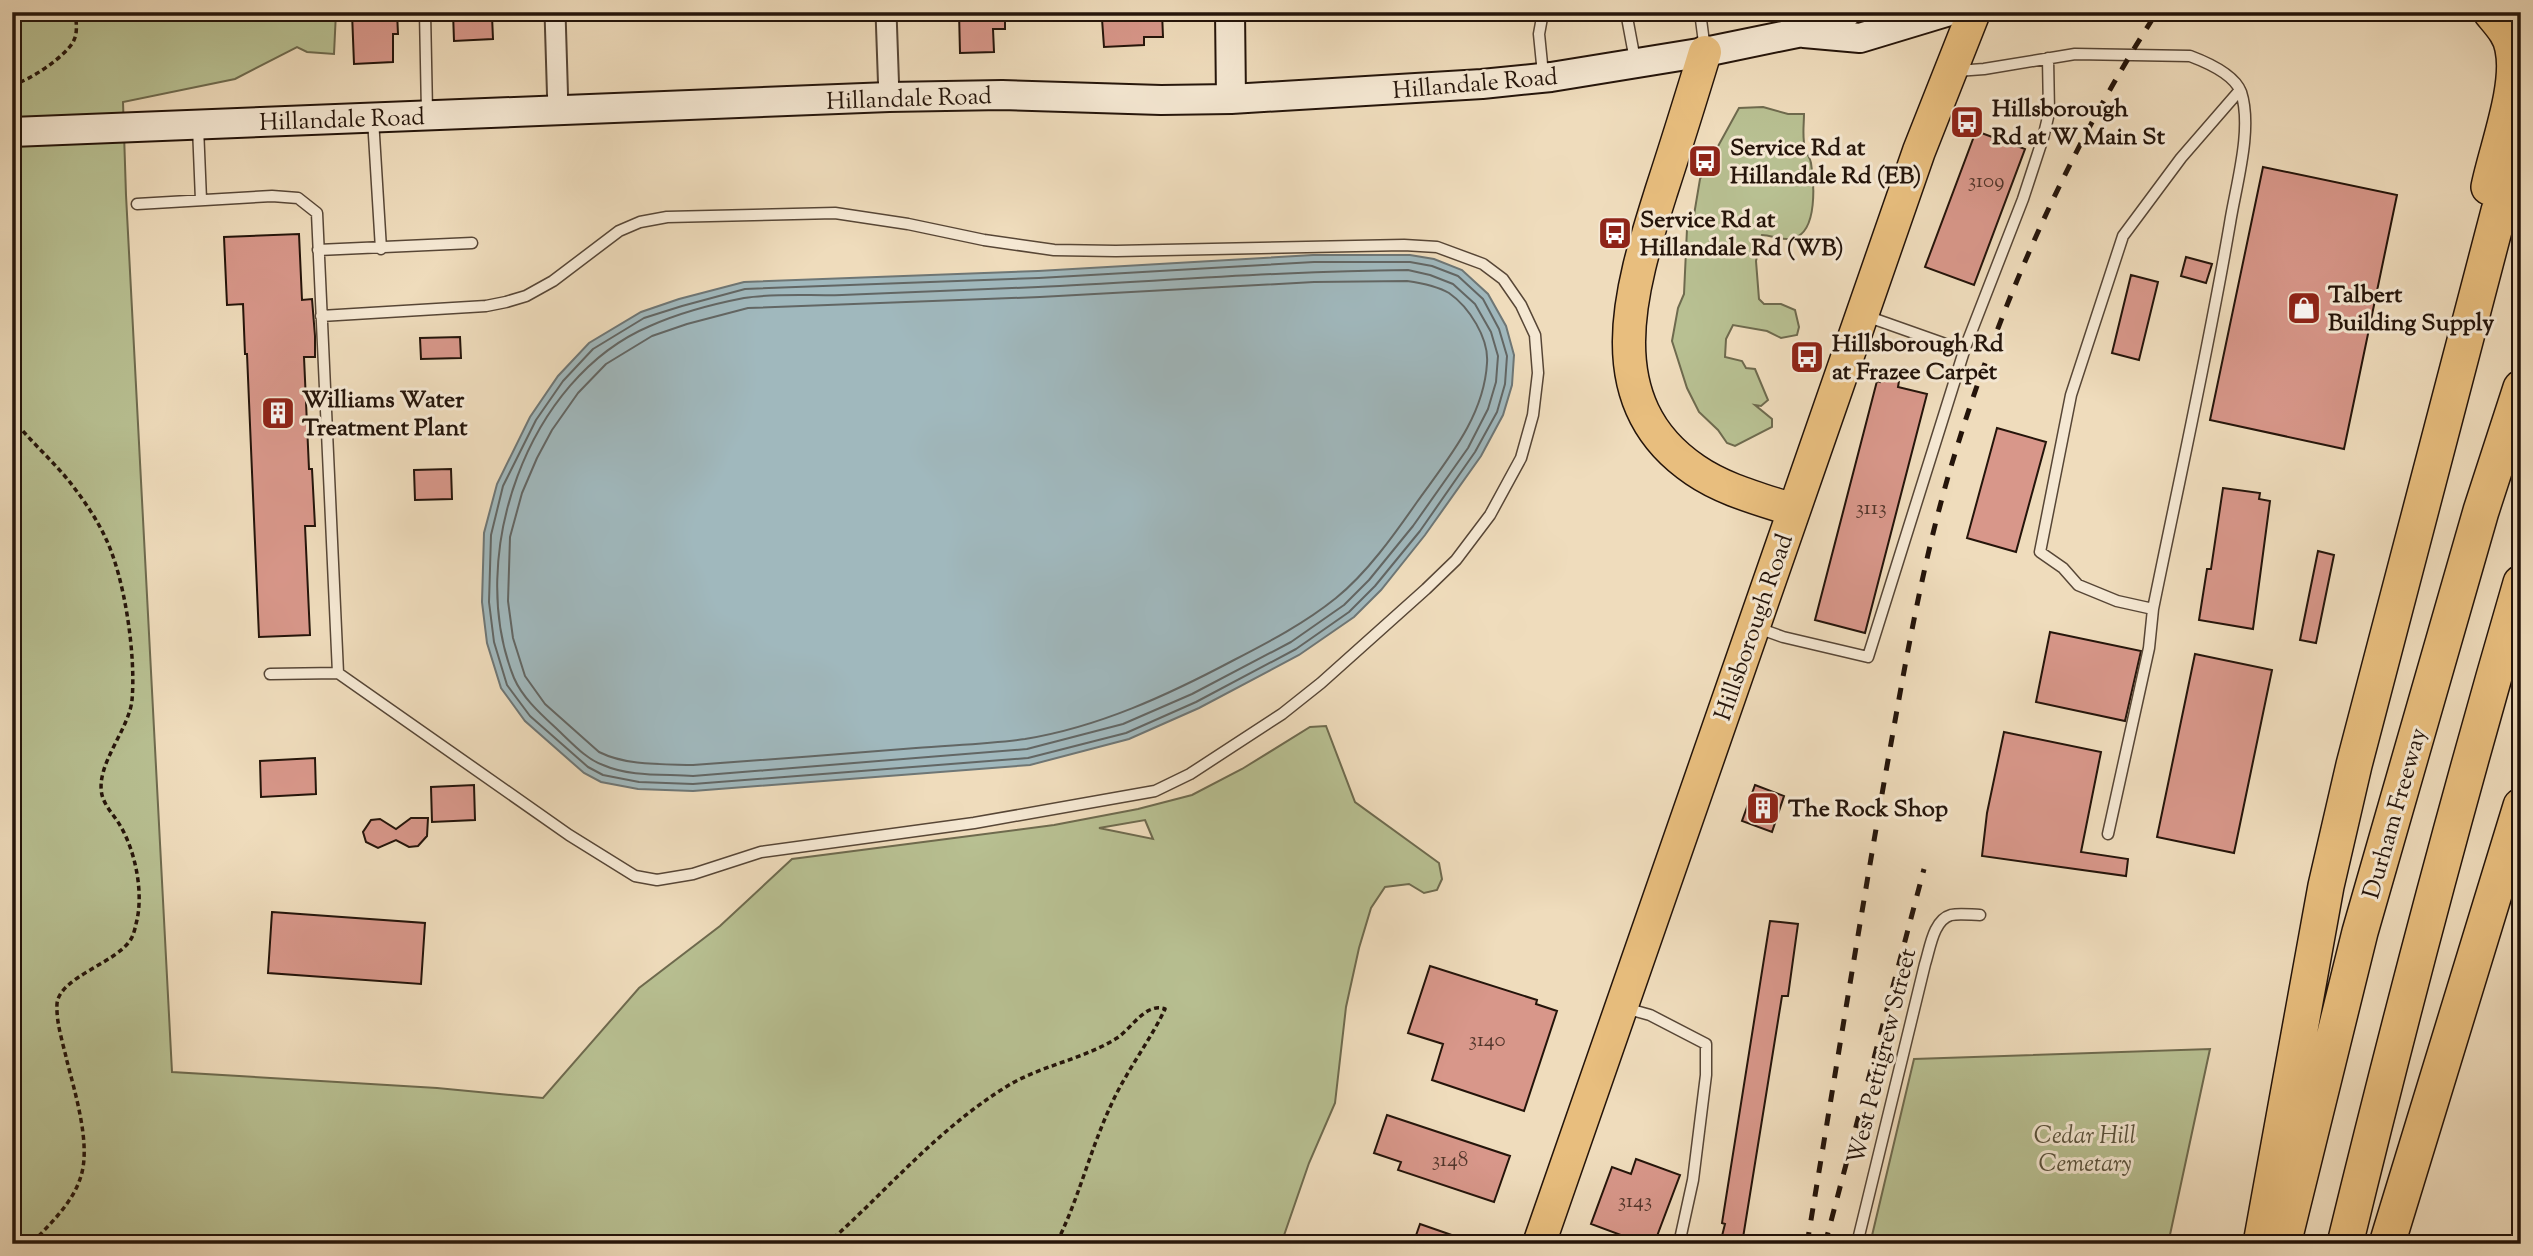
<svg xmlns="http://www.w3.org/2000/svg" width="2533" height="1256" viewBox="0 0 2533 1256" font-family="'Sorts Mill Goudy',serif">
  <style>
    .green { fill: #b8c092; stroke: #6e6a4e; stroke-width: 2; fill-rule: evenodd }
    .water { fill: #a0b8bd; stroke: #6e7675; stroke-width: 2 }
    .lines { fill: none; stroke-linecap: round; stroke-linejoin: round }
    .shore { stroke: #626664; stroke-width: 2 }
    .building { fill: #d8978a; stroke: #24140a; stroke-width: 2 }
    .lane-casing { stroke: #574636; stroke-width: 13 }
    .street-casing { stroke: #574636; stroke-width: 23 }
    .secondary-casing { stroke: #24140a; stroke-width: 32 }
    .primary-casing { stroke: #24140a; stroke-width: 35 }
    .highway-casing { stroke: #24140a; stroke-width: 38 }
    .path { stroke: #24140a; stroke-width: 3.5; stroke-dasharray: 5 3.5; stroke-linecap: butt }
    .lane { stroke: #f5e8d3; stroke-width: 10 }
    .street { stroke: #f5e8d3; stroke-width: 19 }
    .secondary { stroke: #f5e8d3; stroke-width: 28 }
    .primary { stroke: #e8be7e; stroke-width: 32 }
    .highway { stroke: #e8be7e; stroke-width: 35 }
    .rail { stroke: #24140a; stroke-width: 5; stroke-dasharray: 12 12; stroke-linecap: butt }
    .labels { text-anchor: middle; stroke-width: 6; stroke-linejoin: round; paint-order: stroke }
    .number-label { font-size: 21px; fill: #51352a }
    .street-label { font-size: 24px; fill: #24140a; stroke: #f5e8d3 }
    .poi-label { font-size: 24px; font-weight: bold; fill: #24140a; stroke: #f5e8d3; text-anchor: start }
    .park-label { font-size: 24px; font-style: italic; fill: #58503a; stroke: #f5e8d3 }
  </style>
  <rect width="100%" height="100%" fill="#efdcbc"/>
  <filter id="stains"><feTurbulence type="fractalNoise" baseFrequency=".00286" numOctaves="4"/><feColorMatrix values="0 0 0 0 .2 0 0 0 0 .09 0 0 0 0 .02 0 0 0 .5 -.17"/></filter>
  <radialGradient id="worn" r=".72"><stop offset=".6" stop-color="#630" stop-opacity="0"/><stop offset="1" stop-color="#630" stop-opacity=".3"/></radialGradient>
  <path class="green" d="M12 12H336L334 54 307 52 297 47 235 79 123 102 126 195 172 1072 437 1088 543 1098 639 988 720 926 792 859 1054 825 1138 809 1192 795 1242 769 1310 727 1326 726 1355 802 1439 863 1442 879 1437 890 1424 893 1409 884 1385 887 1371 908 1359 948 1346 1007 1335 1103 1309 1163 1281 1244H12ZM1145 820 1153 839 1099 828Z
    M1763 107 1788 114H1804C1804 125 1802 137 1805 148 1806 153 1810 157 1811 163 1814 182 1818 231 1794 238 1784 242 1772 235 1762 235L1756 261 1759 299 1764 304H1781L1795 310 1799 327 1797 335 1781 338 1767 331 1733 325 1726 339 1725 357 1742 361 1746 368 1755 369 1768 400 1761 406 1755 405 1772 419V427L1735 446 1727 443 1718 430 1699 412 1687 388 1672 341 1678 308 1684 294 1687 229 1694 215 1700 179 1739 108Z
    M2210 1049 2168 1244H1870L1914 1059Z"/>
  <path class="water" d="M1313 255H1410L1434 259 1462 270 1488 294 1506 326 1514 355 1512 385 1503 415 1481 456 1425 535 1381 590 1354 617 1299 655 1199 708 1129 739 1030 765 693 791 638 789 601 782 584 773 525 721 501 688 487 643 482 602 484 533 497 484 530 417 558 376 589 343 641 312 679 299 744 282 1038 271Z"/>
  <g class="lines">
    <path class="shore" d="M1314 262H1410L1432 266 1458 276 1483 299 1499 329 1507 356 1505 384 1497 412 1475 452 1420 531 1375 586 1349 612 1296 649 1196 702 1126 733 1028 758 693 784 639 782 603 775 588 767 530 716 507 685 494 642 489 602 491 535 503 486 536 420 563 381 593 349 644 318 682 306 745 289 1039 278Z
      M1408 270 1430 275 1453 284 1475 304 1491 332 1498 356 1496 382 1488 409 1468 448 1413 526 1369 580 1344 605 1291 642 1192 694 1123 724 1027 749 693 776C664 774 630 777 603 765 586 759 572 743 559 731 543 716 523 699 514 678 465 557 527 378 650 326 679 313 713 304 744 298 775 293 811 296 842 295 907 292 973 290 1038 287 1162 281 1285 271 1408 270Z
      M1407 281C1421 283 1437 286 1449 293 1469 307 1489 338 1487 363 1484 417 1447 460 1417 502 1394 535 1367 573 1336 598 1305 623 1269 642 1234 660 1168 695 1099 727 1025 739 989 744 952 745 916 748 842 754 767 760 693 765 662 764 627 766 599 752L545 704 525 676 513 638 508 601 510 537 522 493 537 458 552 430 578 393 606 364 652 336 687 324 748 308 1040 297 1314 282Z"/>
  </g>
  <path class="building" d="M397 12 398 34H393V62L354 64 352 13Z
    M453 12H484V16H492L493 39 454 41Z
    M959 12H1005V29H993L994 52 960 53Z
    M1119 12H1162L1163 37H1144V45L1104 47 1102 19 1120 18Z
    M1976 131 2025 149 1974 285 1925 267Z
    M2263 167 2397 195 2344 449 2210 420Z
    M299 234 302 300 312 299 315 336V357H304L309 469H312L315 526H305L310 635 259 637 247 354H245L243 304 227 305 224 237Z
    M2186 257 2212 264 2206 283 2181 276Z
    M2131 275 2158 282 2139 360 2112 353Z
    M460 337 461 358 421 359 420 338Z
    M1881 376 1899 381 1898 387 1927 394 1865 633 1815 620 1877 381 1880 382Z
    M1997 428 2046 442 2016 552 1967 538Z
    M451 469 452 499 415 500 414 470Z
    M2223 488 2260 493 2259 499 2270 501 2253 629 2199 620 2207 569H2211Z
    M2318 551 2334 555 2316 643 2300 640Z
    M2050 632 2141 651 2125 721 2036 702Z
    M2195 654 2272 670 2234 853 2157 837Z
    M2004 732 2101 752 2081 852 2128 859 2126 876 1982 856 1987 813Z
    M315 758 316 794 261 797 260 761Z
    M474 785 475 820 432 822 431 787Z
    M1755 785 1784 796 1772 832 1742 821Z
    M411 818H428L427 836 418 846 409 847 396 840 378 848 366 842 363 832 371 820 380 819 396 829Z
    M272 912 425 923 421 984 268 973Z
    M1770 921 1798 924 1788 996H1782L1742 1244H1720L1725 1224 1722 1223Z
    M1430 966 1537 1000 1536 1004 1557 1011 1524 1111 1432 1080 1443 1044 1408 1033Z
    M1387 1115 1510 1156 1494 1202 1398 1170 1401 1162 1374 1153Z
    M1636 1159 1680 1175 1654 1244H1645L1591 1224 1612 1167 1631 1174Z
    M1420 1224 1469 1241V1244H1413Z"/>
  <g class="lines">
    <g class="lane-casing">
      <path id="lane" d="M425 12 427 112
        M1543 12 1539 34 1543 74
        M1626 12 1635 60
        M1700 12 1705 50
        M1957 71 1984 69 2075 54 2190 56C2206 62 2234 74 2241 92 2253 129 2236 185 2230 223 2208 352 2179 481 2153 609L2149 648 2108 834
        M373 119 381 249
        M198 127 201 200
        M137 204 272 196 298 198 317 213 338 673
        M318 250 472 243
        M1866 316 1948 345 1965 348
        M2153 609 2117 601 2078 585 2063 568 2040 552 2071 395 2123 236 2181 158 2240 90
        M1758 628 1783 637 1868 657 1965 348 2023 199 2043 138 2049 113 2048 58
        M270 674 338 673 569 835 635 876 657 880 693 874 761 852 974 823 1155 791 1190 774 1282 714 1321 683 1426 589 1456 560 1490 515 1521 458 1533 415 1538 373 1535 335 1521 305 1503 279 1483 264 1437 247 1404 245 1116 251 1054 250 984 240 908 224 835 213 667 217 640 222 619 231 553 281 526 296 506 302 486 306 321 316
        M1625 1008 1650 1015 1706 1044V1075L1693 1180 1679 1244
        M1857 1244 1925 964C1930 949 1933 920 1951 915 1960 913 1972 915 1980 915"/>
    </g>
    <g class="street-casing">
      <path id="street" d="M555 12 558 111
        M886 12 889 97"/>
    </g>
    <g class="secondary-casing">
      <path id="secondary" d="M1230 12 1231 99
        M1804 33 1860 38 1946 12
        M12 132 889 97 1002 95 1161 100 1231 99 1482 84 1551 77 1705 52 1802 32 1847 12"/>
    </g>
    <g class="primary-casing">
      <path id="primary" d="M1705 52C1691 98 1677 143 1662 189 1632 284 1593 401 1695 470 1724 490 1760 499 1793 510
        M1539 1244 1919 151 1974 12"/>
    </g>
    <g class="highway-casing">
      <path id="highway" d="M2489 187C2497 148 2521 87 2513 49 2511 34 2500 23 2491 12
        M2261 1244 2326 886 2354 765 2499 211 2521 153
        M2283 1244 2360 932 2481 511 2521 388
        M2345 1244C2399 1022 2457 802 2521 583
        M2387 1244 2521 806"/>
    </g>
    <path class="path" d="M12 85C29 81 67 56 74 40 78 32 76 20 75 12
      M12 418C30 441 51 459 69 481 83 499 97 519 106 539 125 579 136 656 132 700 129 730 95 765 102 795 105 807 115 816 121 827 136 853 144 895 136 924 135 929 133 936 131 939 117 963 59 977 57 1004 56 1023 63 1043 67 1061 75 1093 91 1144 81 1176 73 1203 50 1224 31 1244
      M827 1244C889 1189 937 1129 1009 1085 1043 1065 1084 1059 1117 1038 1132 1028 1146 1002 1165 1009 1150 1041 1127 1070 1112 1103 1090 1149 1079 1199 1056 1244"/>
    <use href="#lane" class="lane"/>
    <use href="#street" class="street"/>
    <use href="#secondary" class="secondary"/>
    <use href="#primary" class="primary"/>
    <use href="#highway" class="highway"/>
    <path class="rail" d="M1807 1244C1833 1088 1858 932 1885 777 1905 666 1923 555 1957 447 2004 295 2070 147 2157 12
      M1825 1244 1924 869"/>
  </g>
  <defs>
    <g id="bus-square" transform="scale(1.75)"><rect x="-9" y="-9" width="18" height="18" rx="4" fill="#8f2418" stroke="#f5e8d3"/><path d="M-5-6H5V4H4V6H2V4H-2V6H-4V4H-5ZM-3.5-4V0h7V-4ZM-3.5 1.2v1.5H-2V1.2ZM2 1.2v1.5H3.5V1.2Z" fill="#fff"/></g>
    <g id="shop-square" transform="scale(1.75)"><rect x="-9" y="-9" width="18" height="18" rx="4" fill="#8f2418" stroke="#f5e8d3"/><path d="M-5-2.5h2.3a2.7 3.5 0 0 1 5.4 0H5L5.5 6h-11ZM-1.5-2.5h3a1.5 2.3 0 0 0-3 0Z" fill="#fff"/></g>
    <g id="building-square" transform="scale(1.75)"><rect x="-9" y="-9" width="18" height="18" rx="4" fill="#8f2418" stroke="#f5e8d3"/><path d="M-4-6H4V6H1V3H-1V6H-4ZM-2.5-4.3h1.7v1.8h-1.7ZM.8-4.3h1.7v1.8H.8ZM-2.5-1h1.7V.8h-1.7ZM.8-1h1.7V.8H.8Z" fill="#fff"/></g>
  </defs>
  <g fill-rule="evenodd">
    <use href="#bus-square" x="1967" y="122"/>
    <use href="#bus-square" x="1705" y="161"/>
    <use href="#bus-square" x="1615" y="233"/>
    <use href="#shop-square" x="2304" y="308"/>
    <use href="#bus-square" x="1807" y="357"/>
    <use href="#building-square" x="278" y="413"/>
    <use href="#building-square" x="1763" y="808"/>
  </g>
  <g class="labels">
    <g class="number-label">
      <text x="1986" y="187">3109</text>
      <text x="1871" y="514">3113</text>
      <text x="1487" y="1046">3140</text>
      <text x="1450" y="1166">3148</text>
      <text x="1635" y="1207">3143</text>
    </g>
    <g class="street-label">
      <text transform="translate(1475 83) rotate(-5)" y="8">Hillandale Road</text>
      <text transform="translate(909 98) rotate(-2)" y="8">Hillandale Road</text>
      <text transform="translate(342 119) rotate(-2)" y="8">Hillandale Road</text>
      <text transform="translate(1753 627) rotate(-71)" y="8">Hillsborough Road</text>
      <text transform="translate(2394 813) rotate(-74)" y="8">Durham Freeway</text>
      <text transform="translate(1881 1056) rotate(-76)" y="8">West Pettigrew Street</text>
    </g>
    <g class="poi-label">
      <text x="1992" y="116">Hillsborough<tspan x="1992" dy="28">Rd at W Main St</tspan></text>
      <text x="1730" y="155">Service Rd at<tspan x="1730" dy="28">Hillandale Rd (EB)</tspan></text>
      <text x="1640" y="227">Service Rd at<tspan x="1640" dy="28">Hillandale Rd (WB)</tspan></text>
      <text x="2328" y="302">Talbert<tspan x="2328" dy="28">Building Supply</tspan></text>
      <text x="1832" y="351">Hillsborough Rd<tspan x="1832" dy="28">at Frazee Carpet</tspan></text>
      <text x="302" y="407">Williams Water<tspan x="302" dy="28">Treatment Plant</tspan></text>
      <text x="1788" y="816">The Rock Shop</text>
    </g>
    <g class="park-label">
      <text x="2085" y="1143">Cedar Hill<tspan x="2085" dy="28">Cemetary</tspan></text>
    </g>
  </g>
  <rect width="2533" height="1256" fill="none" stroke="#efdcbc" stroke-width="42"/>
  <rect x="14" y="14" width="2505" height="1228" fill="none" stroke="#24140a" stroke-width="3.5"/>
  <rect x="21" y="21" width="2491" height="1214" fill="none" stroke="#24140a" stroke-width="2"/>
  <rect width="100%" height="100%" filter="url(#stains)"/>
  <rect width="100%" height="100%" fill="url(#worn)"/>
</svg>
